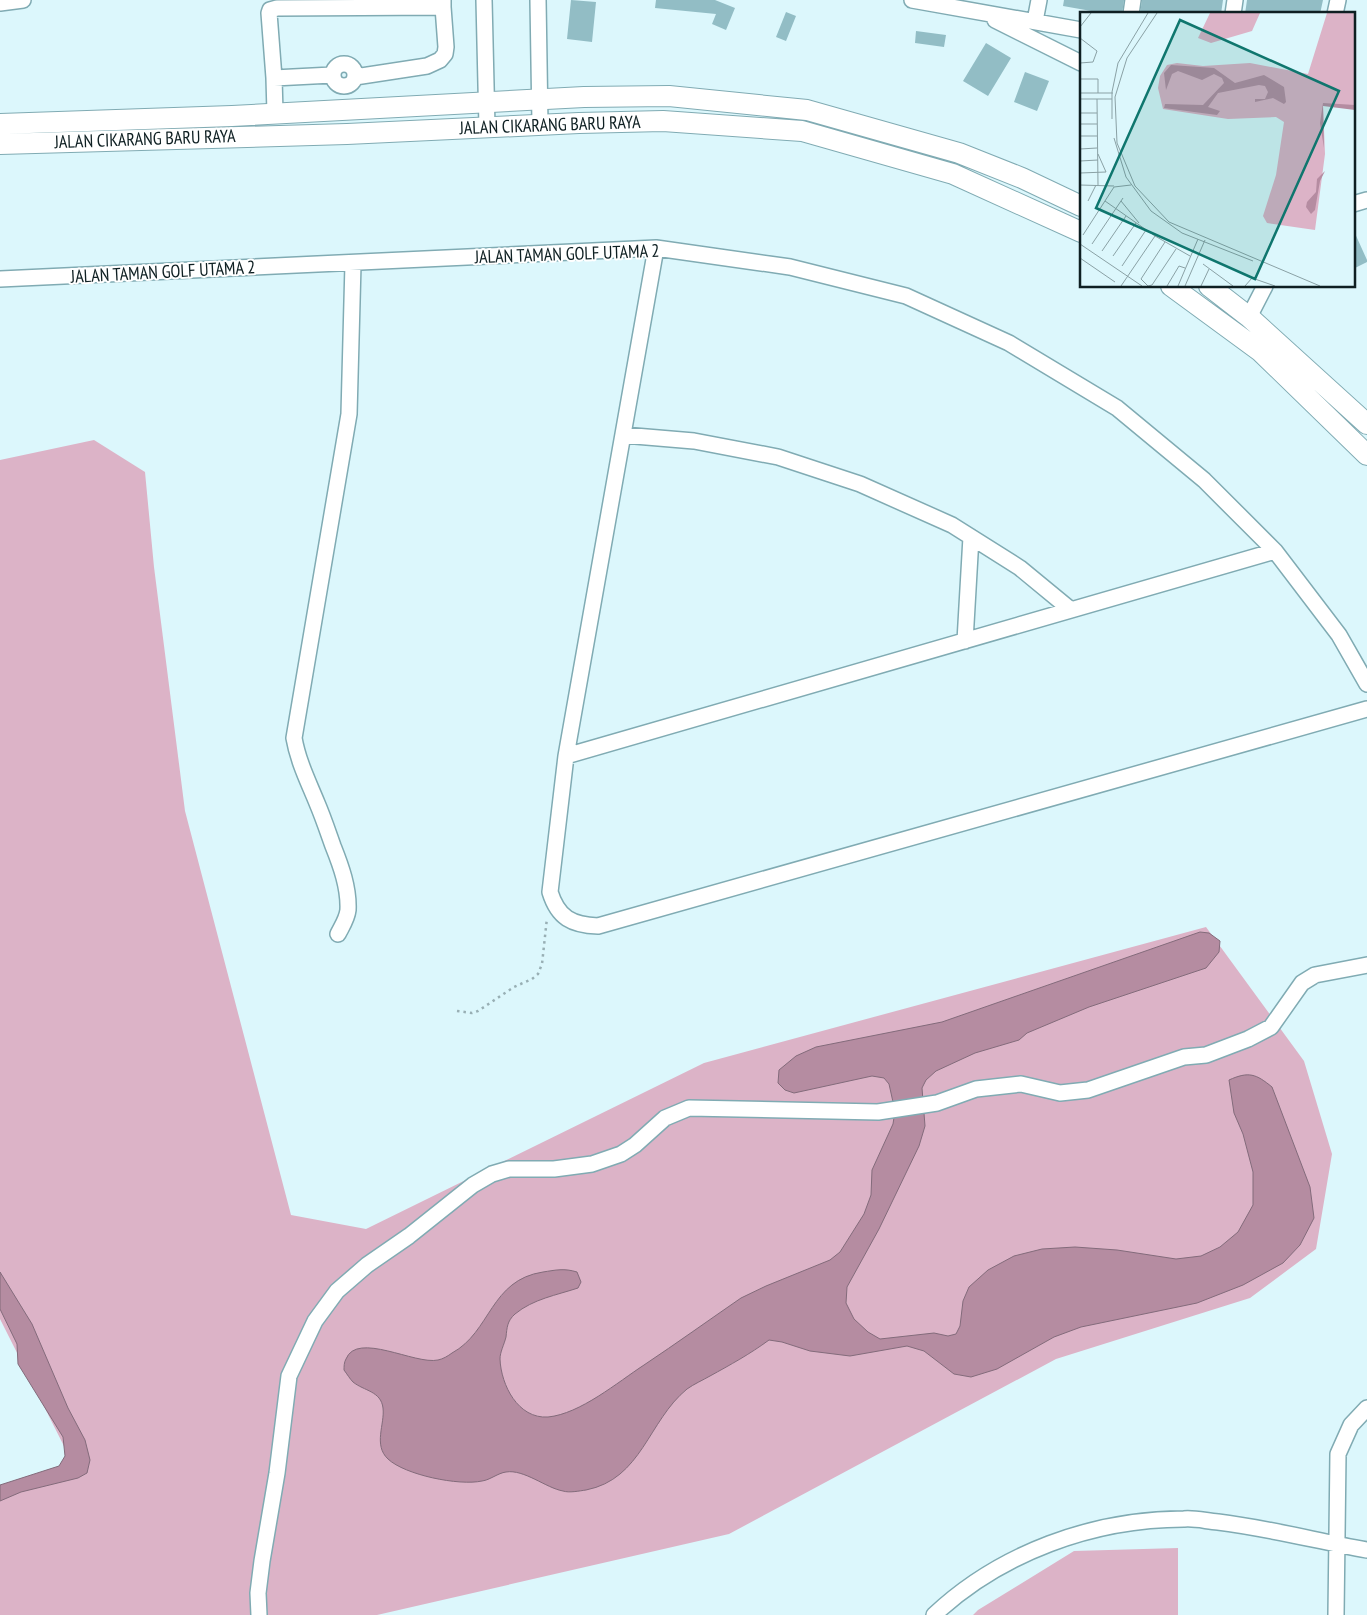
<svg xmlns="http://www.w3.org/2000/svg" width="1367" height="1615" viewBox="0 0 1367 1615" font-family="'PT Sans Narrow',sans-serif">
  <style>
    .green { fill: #dcb3c7 }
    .water { fill: #b58ca1; stroke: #836b7b }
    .building { fill: #92bdc5 }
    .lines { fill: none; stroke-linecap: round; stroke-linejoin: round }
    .minor-casing { stroke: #80abb3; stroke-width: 18 }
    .major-casing { stroke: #80abb3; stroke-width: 22 }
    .path { stroke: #98afb4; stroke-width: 2.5; stroke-dasharray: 2.5 4; stroke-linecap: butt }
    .minor { stroke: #fff; stroke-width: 15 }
    .major { stroke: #fff; stroke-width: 20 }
    .labels { text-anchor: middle; stroke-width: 4; stroke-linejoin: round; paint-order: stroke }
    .street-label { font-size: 18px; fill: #0e1f22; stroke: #fff }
    .inset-road { fill: none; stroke: #8aa1a5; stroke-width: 1 }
    .view { fill: #0f766e; fill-opacity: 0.15; stroke: #0f766e; stroke-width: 2.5 }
    .inset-edge { fill: none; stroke: #0e1f22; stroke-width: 2.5 }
  </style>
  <rect width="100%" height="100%" fill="#dcf7fc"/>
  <path class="green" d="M94 440 145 472 154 567 185 811 291 1215 366 1229 704 1063 1206 927 1304 1061 1332 1154 1316 1249 1250 1298 1056 1359 729 1534 377 1615H0V1485L73 1464 0 1319V460Z
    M1178 1548V1615H973L978 1610 1074 1551Z"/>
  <path class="water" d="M1200 932 1209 933 1220 941 1219 952 1206 968 1089 1007 1027 1033 1019 1040 975 1053 936 1071 926 1080 922 1088 925 1126 919 1146 879 1229 847 1287 846 1303 854 1319 868 1332 880 1339 934 1333 948 1336 956 1334 960 1326 963 1301 969 1287 988 1270 1014 1256 1042 1249 1075 1247 1117 1250 1176 1259 1201 1256 1220 1247 1238 1232 1253 1205V1172L1243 1134 1234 1113 1229 1080C1249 1071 1256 1074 1272 1087L1310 1187 1314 1218 1300 1245 1283 1263 1243 1285 1197 1303 1081 1327 1054 1337 997 1369 971 1377 954 1374 924 1351 907 1346 850 1356 810 1351 782 1342 769 1340C750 1354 730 1365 710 1376 703 1380 694 1384 687 1389 648 1421 642 1479 586 1490 579 1491 569 1493 563 1491 546 1488 524 1469 506 1472 498 1473 490 1480 482 1481 459 1486 405 1475 388 1459 373 1445 385 1424 383 1408 381 1391 364 1391 353 1382 350 1379 347 1374 344 1370 344 1367 344 1362 346 1359 357 1331 415 1365 438 1360 443 1359 448 1356 452 1353 491 1332 490 1280 543 1272 556 1270 564 1268 577 1272L581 1282 578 1288C557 1295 533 1299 515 1314 507 1321 507 1328 506 1337 504 1345 500 1352 500 1359 501 1385 518 1419 548 1417 580 1414 618 1382 644 1365 677 1343 709 1320 741 1298L766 1286 830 1260 840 1252 864 1214 871 1195 872 1170 893 1124 895 1111 889 1084 884 1078 872 1076 794 1093 785 1090 778 1083 779 1070 796 1056 816 1047 942 1022Z
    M0 1272 32 1324 68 1408 85 1440 90 1460 87 1473 78 1478 21 1492 0 1501V1485L59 1466 65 1456 63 1437 18 1364 17 1344 0 1309Z"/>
  <path class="building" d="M571 0 596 2 592 42 567 39Z
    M656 0H715L735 8 726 30 712 24 716 14 655 8Z
    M1064 0H1124L1122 14H1108L1063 6Z
    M1142 0H1223L1221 14H1140Z
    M1247 0H1323L1320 14H1245Z
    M786 12 796 16 786 41 776 37Z
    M916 31 946 35 944 47 915 43Z
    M986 43 1011 58 988 96 963 81Z
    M1025 72 1049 81 1037 111 1014 102Z
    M1353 229 1367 260V262L1353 269Z"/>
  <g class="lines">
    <g class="minor-casing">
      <path id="minor" d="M484 0 487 127
        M538 0 540 124
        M912 0 1081 30
        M0 3 23 0
        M1131 14 1133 0
        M1233 14 1235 0
        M1335 14 1338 0
        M995 20 1081 63
        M1035 21 1039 0
        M333 75a11 11 0 1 1 22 0a11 11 0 1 1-22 0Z
        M355 77 427 66 440 60 445 54 446 47 443 7
        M274 78 332 75
        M275 113 274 78 269 13 270 10 277 8 443 7V0
        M1353 204 1367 200
        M656 248 566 756 550 892C558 918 572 925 598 926L1367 709
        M0 279 656 248 790 267 906 296 1009 343 1117 408 1204 480 1275 551 1339 635 1367 684
        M1249 317 1265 286
        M623 435 694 441 778 457 860 484 952 525 1020 568 1071 610
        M965 641 971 537
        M566 756 1275 551
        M338 934C342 926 347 919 348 910 349 888 341 866 333 846 328 832 323 817 317 803 308 781 298 761 294 738L349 414 353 264
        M259 1615 258 1593 262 1561 277 1473 289 1376 315 1321 337 1291 367 1265 409 1236 473 1185 492 1174 509 1169H554L592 1164 621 1154 635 1145 665 1118 689 1108 878 1112 937 1103 976 1089 1021 1084 1060 1093 1088 1090 1184 1057 1206 1055 1248 1039 1271 1027 1302 983 1315 975 1367 965
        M934 1615C1000 1553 1093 1519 1184 1519 1195 1518 1206 1521 1218 1522 1268 1528 1317 1541 1367 1550
        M1336 1615 1338 1454 1351 1425 1367 1408"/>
    </g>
    <g class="major-casing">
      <path id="major" d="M0 124 232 116 584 97 669 96 807 110 959 153 1022 178 1081 206
        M0 144 347 134 579 123 663 121 802 131 953 174 1081 232
        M1171 286 1261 352 1367 455
        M1209 286 1249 317 1367 424"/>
    </g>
    <path class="path" d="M457 1011 472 1013 478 1011 514 987 532 979 538 974 542 964 547 918"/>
    <use href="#minor" class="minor"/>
    <use href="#major" class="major"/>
  </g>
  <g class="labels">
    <g class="street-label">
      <text transform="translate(550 125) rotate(-2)" y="6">JALAN CIKARANG BARU RAYA</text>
      <text transform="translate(145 139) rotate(-2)" y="6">JALAN CIKARANG BARU RAYA</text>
      <text transform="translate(567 254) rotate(-2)" y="6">JALAN TAMAN GOLF UTAMA 2</text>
      <text transform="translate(163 272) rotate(-3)" y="6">JALAN TAMAN GOLF UTAMA 2</text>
    </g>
  </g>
  <g transform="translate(1080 12)">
    <rect width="275" height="275" fill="#dcf7fc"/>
    <path d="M130 1H180L172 19 131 31 118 26ZM247 1H275V97L243 93 245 142 235 218 187 211 183 204 196 163 204 110 196 105 148 107 83 97 78 76 80 64 87 53 97 51 123 54 170 51 228 62Z" fill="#dcb3c7"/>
    <path d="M91 53 134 56 155 71 184 63 204 75 206 90 204 92 193 86 175 90V87H185L188 80 185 74 179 73 138 81 128 95 140 99 137 103 84 96 85 92 123 93 144 71 142 66 134 62 122 68 98 59 92 62 86 78 84 61ZM243 91 275 93V98L243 94 244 136 240 111ZM245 159 240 169 235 198 231 202 226 195 227 190 236 180 237 167Z" fill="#b58ca1"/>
    <path class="inset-road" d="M77 1 47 46 35 85 37 131 55 174 89 210 240 274M0 15 11 1M0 26 17 39 13 50 0 51M0 67H18V81M0 81H33M0 87H32M17 87 18 173M0 101H17M32 107V80L38 51 68 1M0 112H17M0 124H17M34 126 46 165 71 199 102 221 173 249M0 137 17 136M0 149 18 148M0 161 26 160 18 142M0 173 34 174M34 175 51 173M8 189 16 173M25 189 75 224 110 244M41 189 59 211M3 223 34 175M85 230 61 267 68 274 72 273 96 237M0 232 62 274M12 232 43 186M22 239 46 204M33 244 56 211M0 246 35 270M123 252 153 274M42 254 66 218M41 274 75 224M87 274 99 254 105 256M98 274 118 227M105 274 125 228M121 274 129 257M165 274 172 266 195 274"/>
    <path class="view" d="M100 8 259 79 175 267 16 196Z"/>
    <rect width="275" height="275" class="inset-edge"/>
  </g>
</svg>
